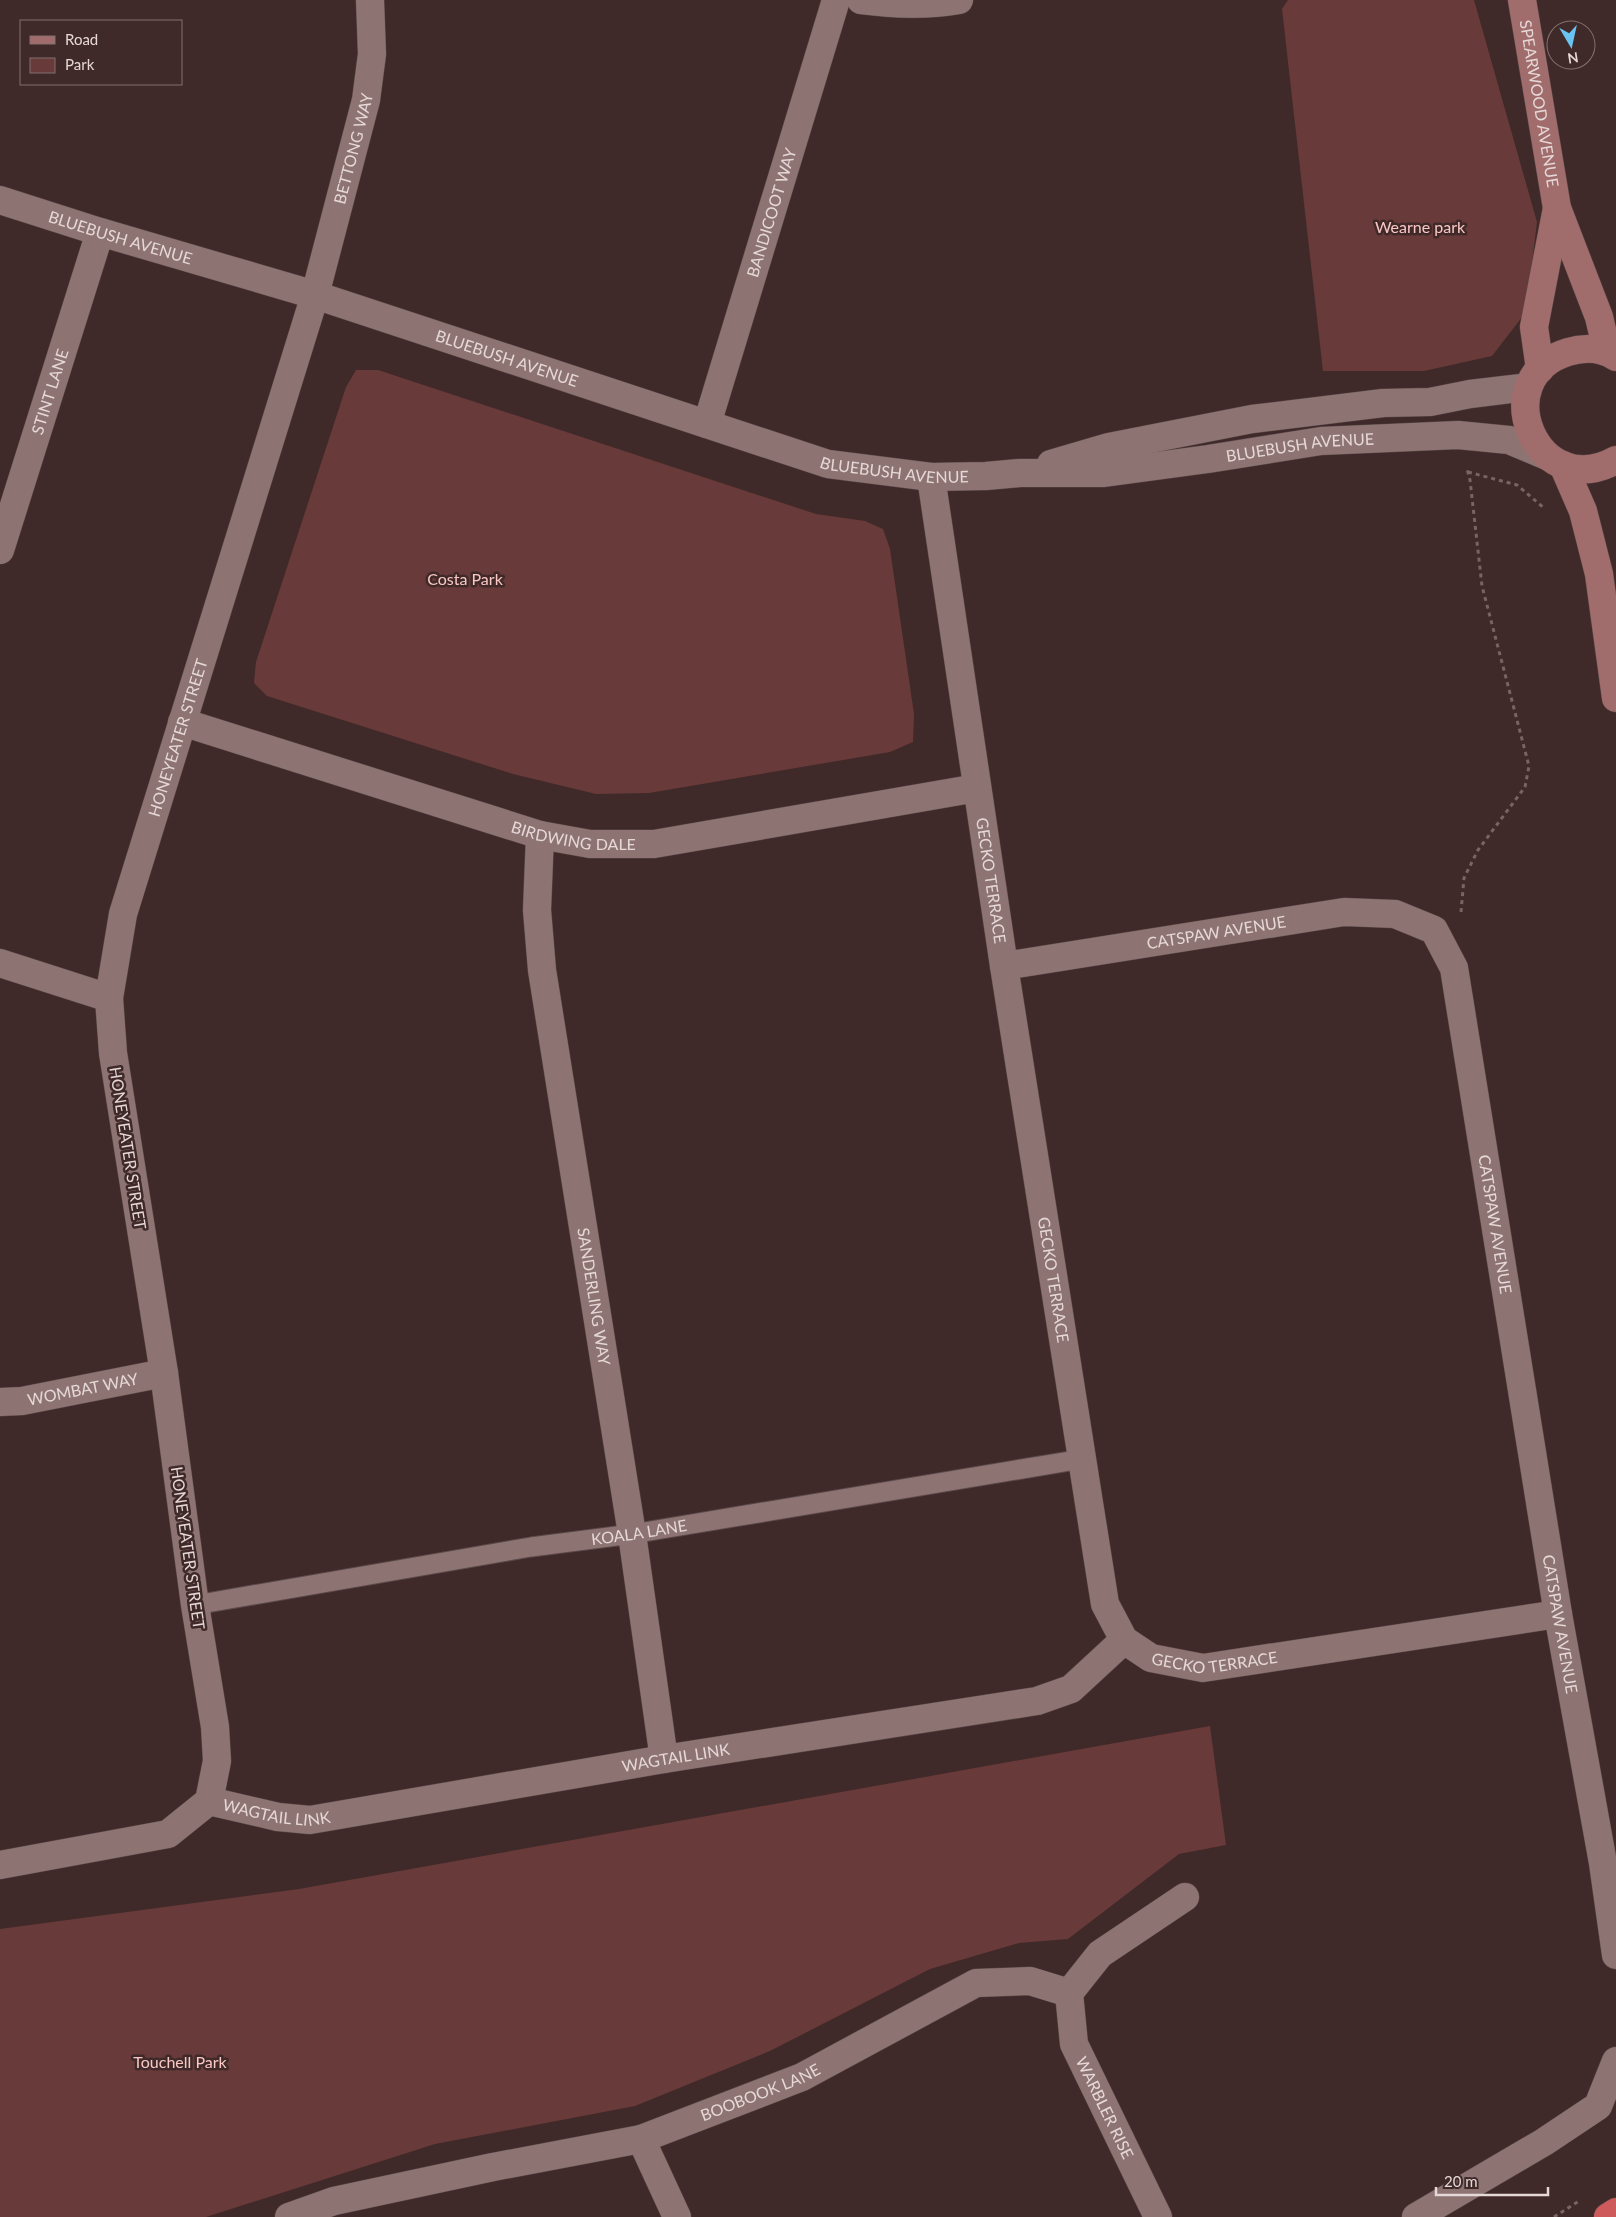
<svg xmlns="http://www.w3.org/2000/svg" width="1616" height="2217" viewBox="0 0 1616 2217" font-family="Lato,sans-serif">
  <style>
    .green { fill: #683a39 }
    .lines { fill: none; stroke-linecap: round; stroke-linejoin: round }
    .lane-casing { stroke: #5b4949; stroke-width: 21 }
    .street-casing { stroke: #5b4949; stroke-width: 29 }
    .secondary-casing { stroke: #5b4949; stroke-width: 29 }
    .highway-casing { stroke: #5b4949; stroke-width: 29 }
    .path { stroke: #776463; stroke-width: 3; stroke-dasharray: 4 4; stroke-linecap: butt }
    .lane { stroke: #8d7473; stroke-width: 19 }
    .street { stroke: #8d7473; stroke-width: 28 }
    .secondary { stroke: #a16c6c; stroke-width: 28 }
    .highway { stroke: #cf5a5b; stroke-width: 28 }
    .labels { text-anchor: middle; stroke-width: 5; stroke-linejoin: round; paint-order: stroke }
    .street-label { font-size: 16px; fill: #e6d8d7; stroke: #3f2a29 }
    .park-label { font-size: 16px; fill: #fbc7c4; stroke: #3f2a29 }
  </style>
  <rect width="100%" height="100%" fill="#3f2a29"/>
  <path class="green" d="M1288 0H1474L1537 222 1526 312 1492 356 1424 371H1323L1282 9Z
    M356 370H378L816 514 865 521 883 529 890 549 914 714 913 742 890 752 649 793 596 794 513 774 267 696 254 683 256 662 346 387Z
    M1210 1726 1226 1845 1179 1854 1068 1939 1019 1943 930 1969 770 2051 635 2106 435 2144 206 2217H0V1929L299 1889Z"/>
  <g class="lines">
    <g class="lane-casing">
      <g id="lane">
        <path id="s1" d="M195 1605 531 1547 632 1534 1082 1459"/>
      </g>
    </g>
    <g class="street-casing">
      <g id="street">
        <path d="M861 0C894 4 926 6 959 0"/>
        <path id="s2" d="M0 200 100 232 315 295 828 464 931 477 986 476 1020 473H1104L1208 459 1321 441 1458 435 1509 440 1547 456"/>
        <path id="s3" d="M707 424 836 0"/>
        <path d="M1051 464 1109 447 1252 419 1383 403 1430 402 1470 394 1528 387"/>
        <path id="s4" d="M931 477 1004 966 1105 1604 1124 1640 1151 1658 1203 1668 1558 1614"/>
        <path id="s5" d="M0 550 100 232"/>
        <path id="s6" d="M182 722 540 835 590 844H654L977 788"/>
        <path id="s7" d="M540 835 537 910 542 970 632 1534 664 1759"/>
        <path d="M0 963 109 998"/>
        <path id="s8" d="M1004 966 1344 912 1395 914 1434 930 1454 968 1558 1614 1603 1863 1616 1955"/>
        <path id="s9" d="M0 1402 22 1401 164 1373"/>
        <path id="s10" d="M209 1801 278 1817 310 1820 664 1759 1037 1701 1071 1689 1124 1640"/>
        <path id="s11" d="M0 1865 168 1834 209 1801 217 1761 215 1727 195 1605 164 1373 113 1053 109 998 123 914 315 295 366 100 372 54 370 0"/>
        <path id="s12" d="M1069 1993 1074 2044 1158 2217"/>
        <path d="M641 2139 677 2217"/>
        <path id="s13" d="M289 2217 334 2201 493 2167 641 2139 802 2077 976 1983 1030 1981 1069 1993 1100 1954 1185 1897"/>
        <path d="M1416 2217 1544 2142 1598 2106 1616 2061"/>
      </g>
    </g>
    <g class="secondary-casing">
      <g id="secondary">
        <path id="s14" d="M1522 0 1557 208 1599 317 1607 351"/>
        <path d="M1616 357C1602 348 1584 347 1568 352 1484 378 1537 504 1616 460"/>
        <path d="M1540 369 1534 327 1557 208"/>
        <path d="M1563 465 1583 511 1599 574 1616 698"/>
      </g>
    </g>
    <g class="highway-casing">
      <path id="highway" d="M1608 2217 1616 2212"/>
    </g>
    <path class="path" d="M1468 472 1517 485 1544 508
      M1461 912 1464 878 1478 850 1525 787 1529 766 1482 586 1470 480 1467 469
      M1554 2217 1579 2201"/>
    <use href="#lane" class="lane"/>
    <use href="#street" class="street"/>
    <use href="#secondary" class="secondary"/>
    <use href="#highway" class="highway"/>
  </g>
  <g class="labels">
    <g class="street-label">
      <text dy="6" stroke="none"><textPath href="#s14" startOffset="105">SPEARWOOD AVENUE</textPath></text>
      <text dy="6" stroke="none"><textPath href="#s11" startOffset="1920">BETTONG WAY</textPath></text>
      <text dy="6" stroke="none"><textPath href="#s3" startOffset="221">BANDICOOT WAY</textPath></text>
      <text dy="6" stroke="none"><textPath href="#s2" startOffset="126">BLUEBUSH AVENUE</textPath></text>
      <text dy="6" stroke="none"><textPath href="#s2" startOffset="531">BLUEBUSH AVENUE</textPath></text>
      <text dy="6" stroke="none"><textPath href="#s5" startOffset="166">STINT LANE</textPath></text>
      <text dy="6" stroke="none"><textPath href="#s2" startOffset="1344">BLUEBUSH AVENUE</textPath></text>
      <text dy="6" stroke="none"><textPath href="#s2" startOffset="936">BLUEBUSH AVENUE</textPath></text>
      <text dy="6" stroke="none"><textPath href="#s11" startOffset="1305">HONEYEATER STREET</textPath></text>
      <text dy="6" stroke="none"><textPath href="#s6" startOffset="409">BIRDWING DALE</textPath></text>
      <text dy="6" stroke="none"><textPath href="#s4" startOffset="408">GECKO TERRACE</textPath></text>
      <text dy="6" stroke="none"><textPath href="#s8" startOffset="215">CATSPAW AVENUE</textPath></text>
      <text transform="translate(128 1148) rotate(81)" y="6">HONEYEATER STREET</text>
      <text dy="6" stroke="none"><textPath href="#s8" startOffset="740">CATSPAW AVENUE</textPath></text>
      <text dy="6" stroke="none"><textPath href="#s4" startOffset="812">GECKO TERRACE</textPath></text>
      <text dy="6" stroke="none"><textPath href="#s7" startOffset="466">SANDERLING WAY</textPath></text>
      <text dy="6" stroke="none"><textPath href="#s9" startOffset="84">WOMBAT WAY</textPath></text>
      <text dy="6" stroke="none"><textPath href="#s1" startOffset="450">KOALA LANE</textPath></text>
      <text transform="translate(188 1548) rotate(82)" y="6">HONEYEATER STREET</text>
      <text dy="6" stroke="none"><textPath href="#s8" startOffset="1145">CATSPAW AVENUE</textPath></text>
      <text dy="6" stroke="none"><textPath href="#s4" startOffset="1278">GECKO TERRACE</textPath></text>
      <text dy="6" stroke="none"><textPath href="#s10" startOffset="474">WAGTAIL LINK</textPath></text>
      <text dy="6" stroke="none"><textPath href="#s10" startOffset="69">WAGTAIL LINK</textPath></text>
      <text dy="6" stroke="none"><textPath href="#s13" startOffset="489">BOOBOOK LANE</textPath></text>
      <text dy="6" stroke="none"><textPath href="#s12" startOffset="122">WARBLER RISE</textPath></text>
    </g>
    <g class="park-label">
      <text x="1420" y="233">Wearne park</text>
      <text x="465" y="585">Costa Park</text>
      <text x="180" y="2068">Touchell Park</text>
    </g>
  </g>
  <rect x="20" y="20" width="162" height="65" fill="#3f2a29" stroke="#82706f"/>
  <rect x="30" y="36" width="25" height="8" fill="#a16c6c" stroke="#82706f"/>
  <text x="65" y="45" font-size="15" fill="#e6d8d7">Road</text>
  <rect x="30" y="58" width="25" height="15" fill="#683a39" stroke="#82706f"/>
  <text x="65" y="70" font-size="15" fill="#e6d8d7">Park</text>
  <g transform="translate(1571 45) rotate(171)"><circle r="24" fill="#3f2a29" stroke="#82706f"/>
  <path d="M0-4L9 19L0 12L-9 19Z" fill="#69c4f1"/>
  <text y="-8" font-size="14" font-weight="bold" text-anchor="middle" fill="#e6d8d7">N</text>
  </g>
  <path d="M1436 2187v8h112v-8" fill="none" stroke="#e6d8d7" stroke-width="2.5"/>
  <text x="1444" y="2187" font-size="15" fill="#e6d8d7" stroke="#3f2a29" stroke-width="4" paint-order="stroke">20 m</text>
</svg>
